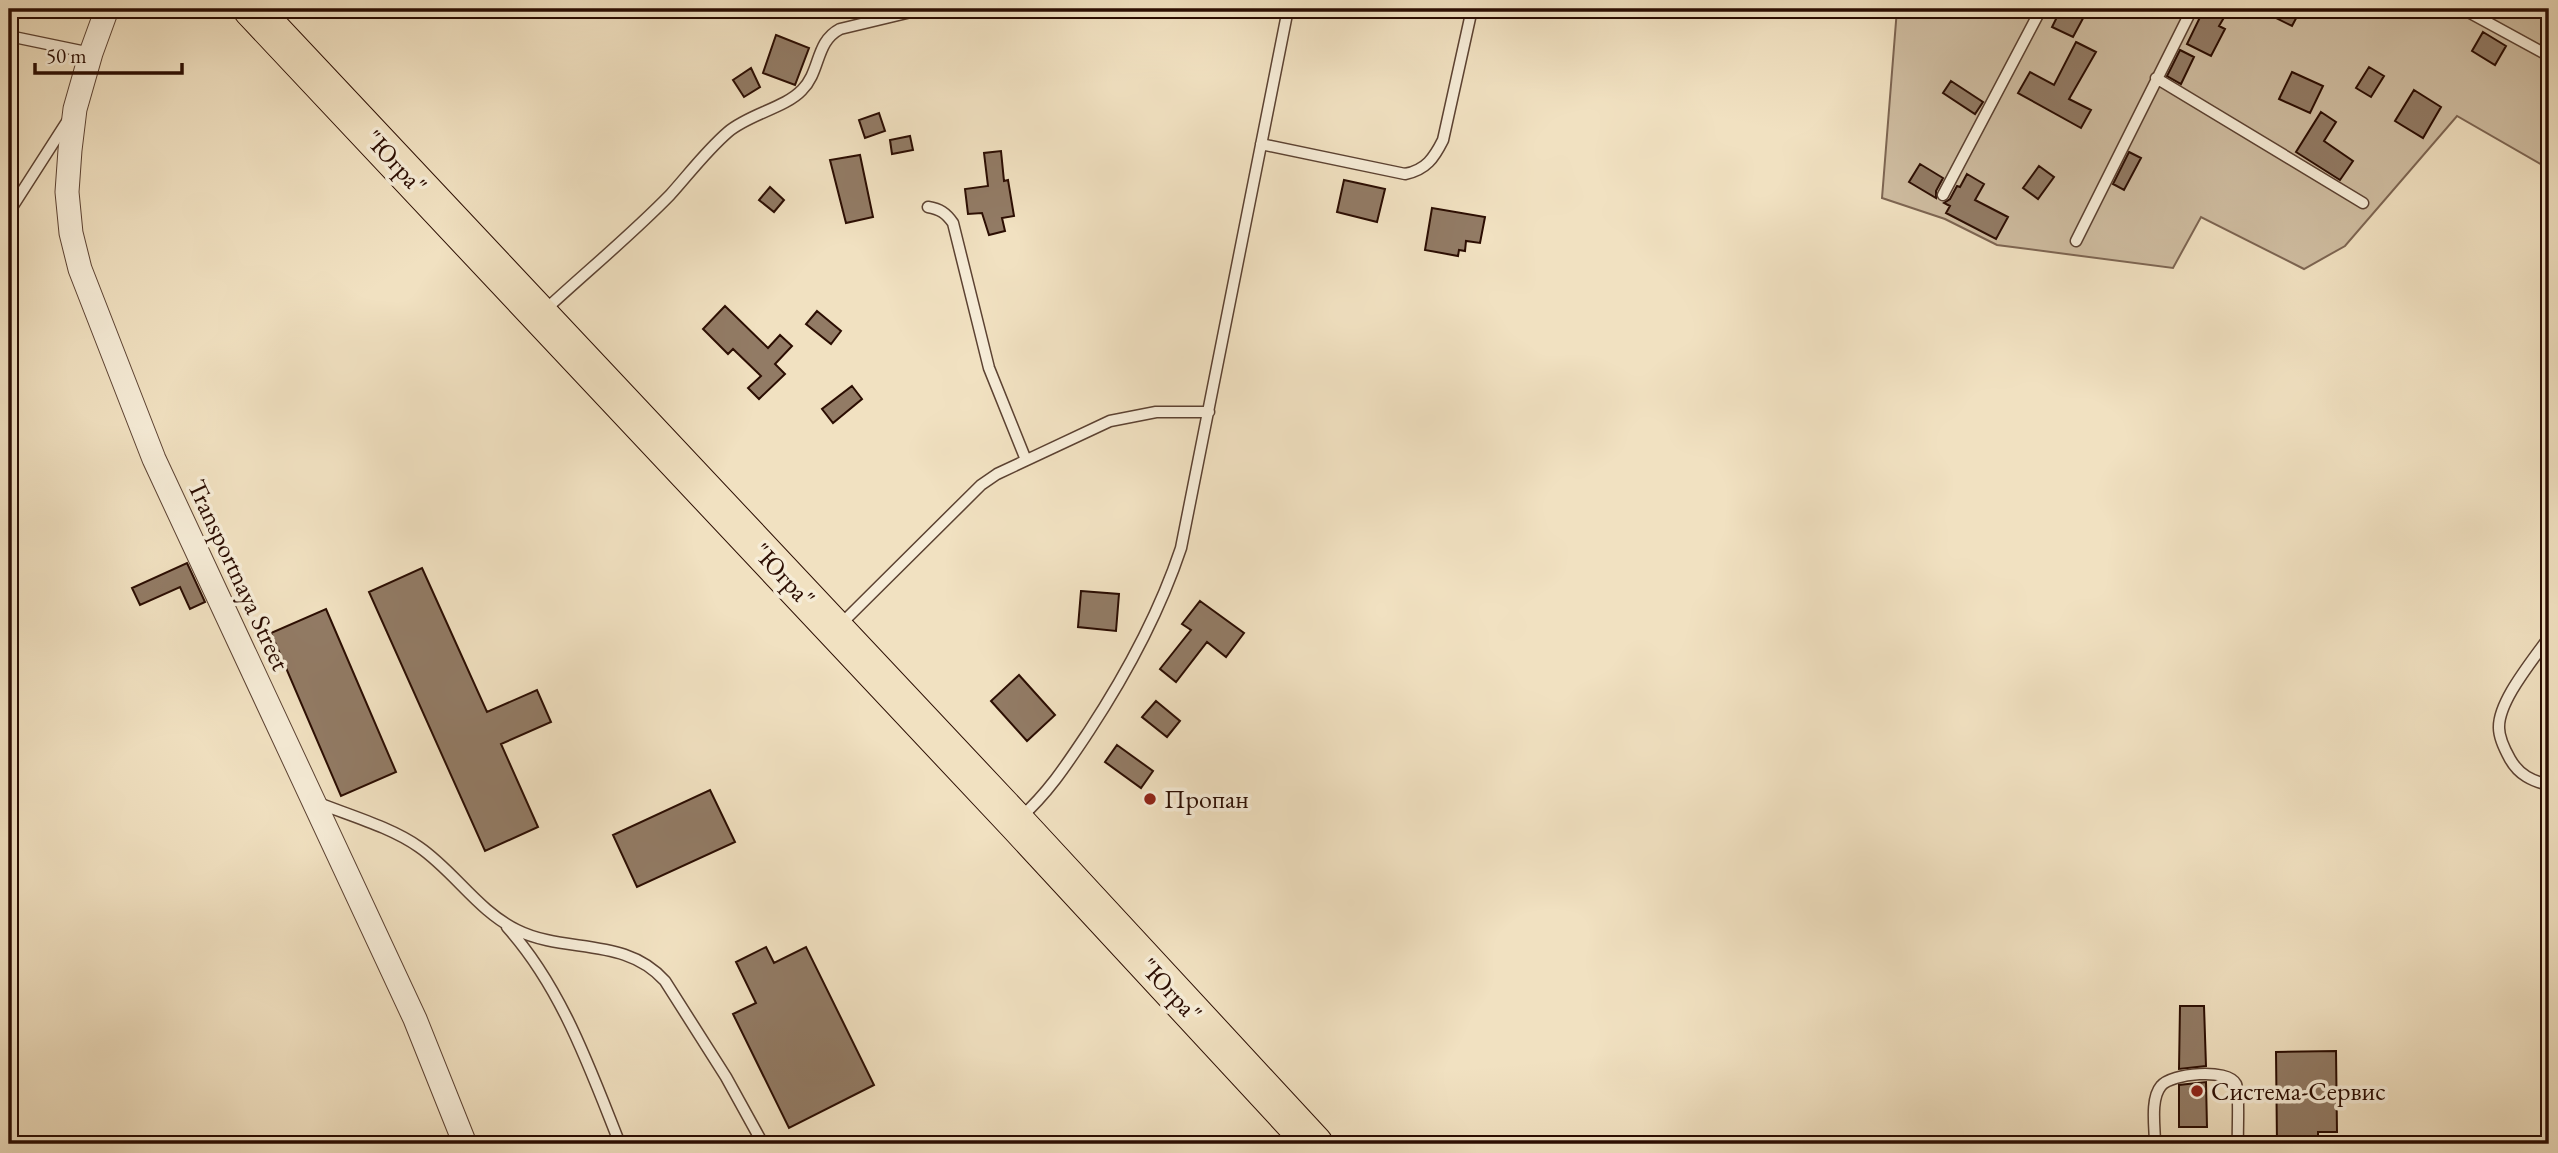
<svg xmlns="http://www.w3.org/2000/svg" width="2558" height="1153" viewBox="0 0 2558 1153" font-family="'EB Garamond',serif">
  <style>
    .green { fill: #cfbda1; stroke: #7d6552; stroke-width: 2 }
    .building { fill: #927b65; stroke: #2b0d02; stroke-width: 2 }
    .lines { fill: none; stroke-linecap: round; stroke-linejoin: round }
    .service-casing { stroke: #5c4232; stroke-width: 13 }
    .minor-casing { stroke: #5c4232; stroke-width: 25 }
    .trunk-casing { stroke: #2b0d02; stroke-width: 39 }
    .service { stroke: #f6ecd7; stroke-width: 10 }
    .minor { stroke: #f6ecd7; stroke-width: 23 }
    .trunk { stroke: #f1e1c1; stroke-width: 37 }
    .poi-dot { fill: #8f2418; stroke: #f6ecd7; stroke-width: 2.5 }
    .labels { text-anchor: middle; stroke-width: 7; stroke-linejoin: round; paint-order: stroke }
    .street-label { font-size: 26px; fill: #2b0d02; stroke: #f6ecd7 }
    .poi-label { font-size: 26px; fill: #2b0d02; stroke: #f6ecd7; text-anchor: start }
  </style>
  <rect width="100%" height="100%" fill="#f1e1c1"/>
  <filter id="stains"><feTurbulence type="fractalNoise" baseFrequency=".00286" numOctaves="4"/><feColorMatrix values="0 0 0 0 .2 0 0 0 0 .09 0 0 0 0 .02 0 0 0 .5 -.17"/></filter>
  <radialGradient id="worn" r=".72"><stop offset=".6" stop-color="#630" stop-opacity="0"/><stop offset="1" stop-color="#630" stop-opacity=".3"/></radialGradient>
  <path class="green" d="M1897 9H2549V169L2457 116 2345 246 2304 269 2201 217 2173 268 1997 245 1945 219 1882 198Z"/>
  <path class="building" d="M2061 9H2088L2073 37 2052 27Z
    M2204 9H2229L2219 26 2225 29 2211 56 2187 44Z
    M2258 9H2301L2292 26Z
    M2483 32 2506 46 2495 65 2472 51Z
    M776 35 809 48 795 85 763 73Z
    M2076 42 2096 52 2069 99 2091 110 2081 128 2018 93 2030 72 2054 85Z
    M2180 50 2194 57 2181 84 2167 76Z
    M2369 67 2384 76 2371 97 2356 88Z
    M751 68 760 87 744 97 733 80Z
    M2292 72 2323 86 2310 113 2279 99Z
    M1951 81 1983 102 1975 114 1943 93Z
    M2414 90 2441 107 2423 138 2395 121Z
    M2321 112 2336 122 2324 141 2353 161 2340 180 2296 152Z
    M879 113 885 131 865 138 859 120Z
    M910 136 913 150 892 154 890 140Z
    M1001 151 1004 181 1008 180 1014 216 1002 218 1005 231 989 235 982 213 968 214 965 189 988 186 984 153Z
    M2129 152 2141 158 2124 190 2113 184Z
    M860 155 873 217 846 223 830 160Z
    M1920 164 1943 178 1936 191V198L1909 182Z
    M2039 166 2054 177 2038 199 2023 188Z
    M1967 174 1984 184 1975 200 2008 217 1996 239 1946 213 1950 206 1944 203 1950 199 1957 186 1960 187Z
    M1344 180 1385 189 1377 222 1337 212Z
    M770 187 784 200 774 212 759 200Z
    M1432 208 1485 217 1480 243 1466 241 1465 251 1459 250 1458 256 1425 250Z
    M725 306 768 348 780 335 792 346 775 364 785 374 759 399 748 388 761 376 733 349 728 354 703 329Z
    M817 311 841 331 831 344 806 324Z
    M852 386 862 399 833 423 822 409Z
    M187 563 205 602 190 609 180 587 140 605 132 588Z
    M422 568 487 712 537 690 551 722 501 744 538 827 485 851 369 592Z
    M1081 591 1119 594 1116 631 1078 627Z
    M1200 601 1244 633 1226 657 1207 642 1176 682 1160 669 1191 630 1182 624Z
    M326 609 396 772 341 796 271 633Z
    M1019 675 1055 715 1027 741 991 701Z
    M1156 701 1180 721 1167 737 1142 717Z
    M1117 745 1153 771 1141 788 1105 762Z
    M710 790 735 842 637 887 613 835Z
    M766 947 774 963 806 947 874 1085 789 1128 733 1014 756 1003 736 962Z
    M2180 1006H2204L2206 1066 2179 1069Z
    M2336 1051 2337 1132H2318V1144H2277L2276 1052Z
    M2206 1082 2207 1127H2179V1085Z"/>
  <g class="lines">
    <g class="service-casing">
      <path id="service" d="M2463 9 2549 56
        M9 36 91 53
        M2156 78 2363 203
        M1261 144 1405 174C1426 170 1434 158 1443 140L1472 9
        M1943 195 2041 9
        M928 207C940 209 946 213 953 223L989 368 1026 460
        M9 212 68 120
        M2076 241 2192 9
        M544 311C586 272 630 236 670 195 689 174 706 151 728 132 749 114 785 108 802 90 821 71 815 42 840 29L911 12
        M840 625 981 485 997 474 1110 421 1156 412H1209
        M2549 637C2534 659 2498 701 2499 728 2499 738 2505 750 2510 759 2519 775 2532 781 2549 785
        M316 802C348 815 391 827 419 847 454 871 478 911 517 930 565 954 625 936 665 981L726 1077 763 1144
        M1019 819C1049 792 1067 764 1089 731 1127 673 1159 614 1181 548L1288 9
        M507 927C562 988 590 1069 620 1144
        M2155 1144C2155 1128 2150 1099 2161 1086 2171 1073 2228 1068 2236 1084 2240 1093 2237 1132 2238 1144"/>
    </g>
    <g class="minor-casing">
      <path id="minor" d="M107 9 91 53 75 109 70 150 67 192 71 233 80 269 154 459 415 1019 465 1144"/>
    </g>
    <g class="trunk-casing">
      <path id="trunk" d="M252 9 1016 822 1314 1144"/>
    </g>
    <use href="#service" class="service"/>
    <use href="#minor" class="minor"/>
    <use href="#trunk" class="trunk"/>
  </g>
  <g class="poi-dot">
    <circle cx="1150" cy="799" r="7"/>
    <circle cx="2197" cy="1091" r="7"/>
  </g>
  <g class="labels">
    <g class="street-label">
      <text transform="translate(396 162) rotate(47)" y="9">"Югра"</text>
      <text transform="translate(239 575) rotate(65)" y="9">Transportnaya Street</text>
      <text transform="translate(784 575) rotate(47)" y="9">"Югра"</text>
      <text transform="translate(1171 990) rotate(47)" y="9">"Югра"</text>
    </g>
    <g class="poi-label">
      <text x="1164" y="808">Пропан</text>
      <text x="2211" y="1100">Система-Сервис</text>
    </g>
  </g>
  <rect width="2558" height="1153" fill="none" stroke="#f1e1c1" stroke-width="35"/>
  <rect x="10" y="10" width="2537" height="1132" fill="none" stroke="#2b0d02" stroke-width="3.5"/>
  <rect x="18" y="18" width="2523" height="1118" fill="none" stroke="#2b0d02" stroke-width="2"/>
  <path d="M35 63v10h147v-10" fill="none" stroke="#2b0d02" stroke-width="3.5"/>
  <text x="46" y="63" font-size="21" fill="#2b0d02" stroke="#f6ecd7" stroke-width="5" paint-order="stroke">50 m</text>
  <rect width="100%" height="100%" filter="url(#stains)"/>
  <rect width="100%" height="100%" fill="url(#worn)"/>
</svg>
